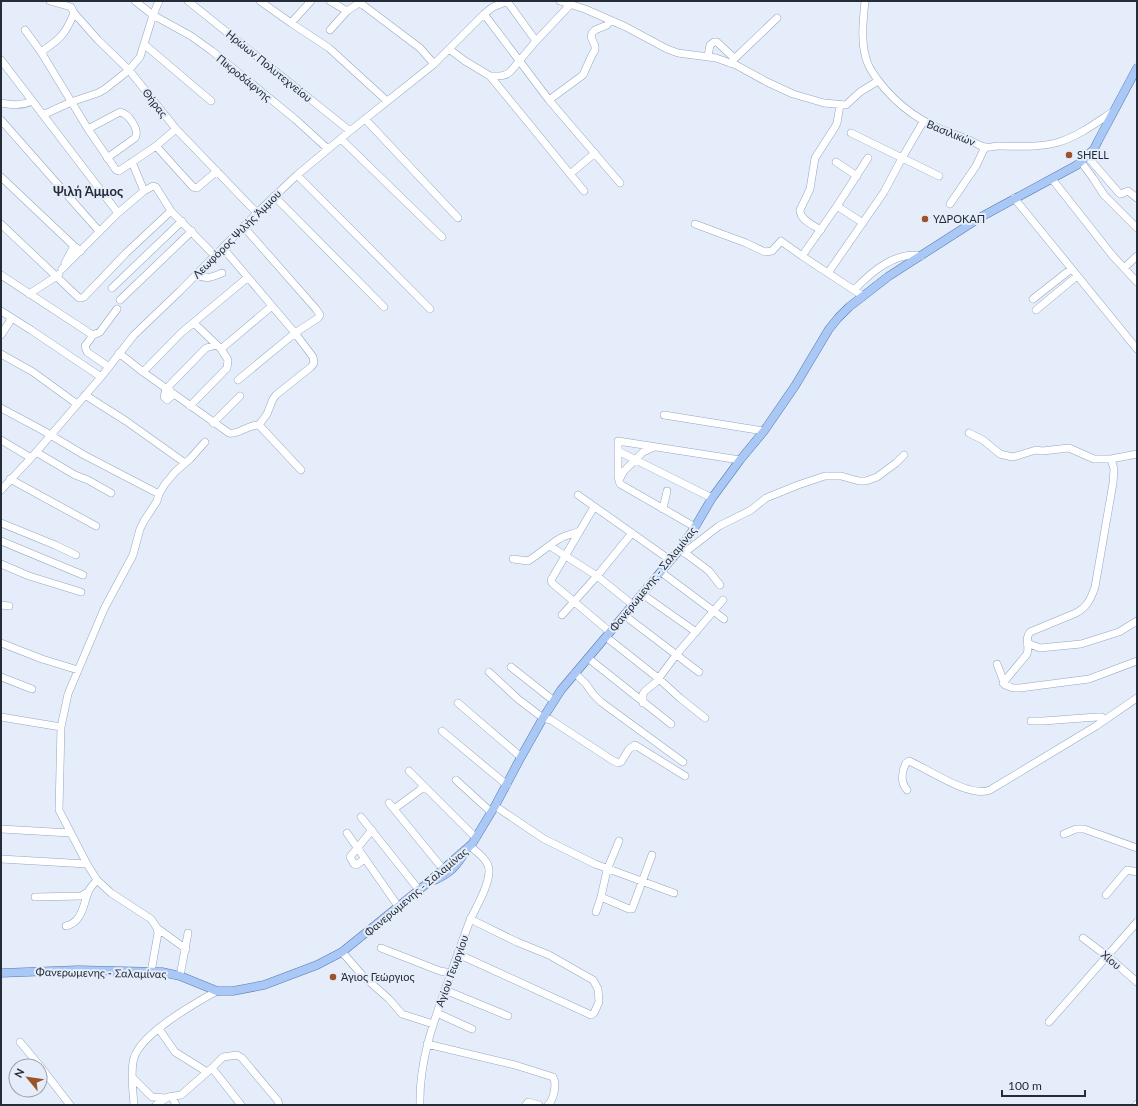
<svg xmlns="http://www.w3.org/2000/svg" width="1138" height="1106" viewBox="0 0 1138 1106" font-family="Lato,sans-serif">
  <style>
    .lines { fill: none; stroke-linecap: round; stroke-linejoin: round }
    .minor-casing { stroke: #93a6c3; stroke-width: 8 }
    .major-casing { stroke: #5779ae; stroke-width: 9 }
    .minor { stroke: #fff; stroke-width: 7 }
    .major { stroke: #aac8f5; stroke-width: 8 }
    .poi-dot { fill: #9a532b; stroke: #e5edfa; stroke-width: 1.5 }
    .labels { text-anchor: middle; stroke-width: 4; stroke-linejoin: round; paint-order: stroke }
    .street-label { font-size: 11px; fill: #242c38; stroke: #e5edfa }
    .poi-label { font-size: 11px; fill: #242c38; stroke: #e5edfa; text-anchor: start }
    .quarter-label { font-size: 13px; font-weight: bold; fill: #242c38; stroke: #e5edfa }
  </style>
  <rect width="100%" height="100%" fill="#e5edfa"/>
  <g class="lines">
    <g class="minor-casing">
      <path id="minor" d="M50 1 71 7 74 13 98 40 129 70 176 129 257 213
        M135 1 153 15 191 36 212 51 295 119 328 149
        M188 1 350 131
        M260 1 291 23 329 48 387 101
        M330 1 347 11 359 3 363 5 420 48 434 64
        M507 1 536 41
        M560 1 585 9 626 27 667 49 678 53 716 58 736 65 767 82 793 94 824 103 846 105 860 92 878 81
        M865 1C863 21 860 45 868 64 872 74 879 81 885 89 910 117 932 127 967 139 973 141 980 147 986 147 990 148 994 146 998 146 1018 146 1039 148 1059 142 1079 136 1097 122 1114 111
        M484 14 549 100 620 183
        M291 23 311 1
        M25 30 41 52 88 129 116 170 119 171 156 146 176 129
        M330 30 347 11
        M145 45 211 101
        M449 49 465 61 490 76 584 191
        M41 52C60 39 65 35 74 13
        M708 56 710 45 714 42H717L734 58
        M1 60 118 213
        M730 63 777 18
        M490 76C498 76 504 77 510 72L536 41 570 5
        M549 100 583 75 592 55 595 50V46L591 37 592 33 595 30 607 25 610 20
        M1 103C12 105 21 106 32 101
        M43 115 71 102 98 93 105 89 129 70 140 57 153 15 159 1
        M365 119 458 218
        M1 120 99 231
        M88 129 120 112C129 114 140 130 135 138L107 158
        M851 133 939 176
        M341 139 442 237
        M156 146 193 187 197 188 217 171
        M1087 156 1119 193 1121 194 1128 191 1137 198
        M132 162 144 191
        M836 162 857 176
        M1081 162 1093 178 1104 195 1137 228
        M570 174 595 153
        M297 175 430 309
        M1 177 74 246 81 251
        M1052 179 1112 255 1137 282
        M274 196 384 307
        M1014 198 1137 349
        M950 204 976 166 985 147
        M837 206 863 223
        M1 224 79 298H81L84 297 126 253 171 211
        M695 224 746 243 765 252 772 251 781 241 802 256 863 296
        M821 230C813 225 800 220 800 210L810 189 815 158 835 127 837 123 840 105
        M223 248 295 333 313 357 314 363 311 367 276 395 273 399 267 414 259 425
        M802 256 837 206 868 158
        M65 263 74 246
        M1124 268 1137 256
        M62 269 118 213 144 191 153 186 156 187 171 211 215 256
        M828 273 884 192 902 158 923 122
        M1 275 91 334V338L85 346 87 352 109 367
        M196 275C206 280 212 277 222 273
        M112 288 182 221
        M854 290C871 272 895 251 921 256
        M29 294 57 276 59 274
        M1033 299 1071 269
        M120 300 192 231
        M1036 310 1077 276
        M1 311 31 330 101 377
        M1 335 12 318
        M91 336 100 332 117 309
        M221 349 272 306
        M119 353 143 372 229 433C238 435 247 425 259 425L301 470
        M1 354 33 372 77 404
        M143 372 181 333 247 278
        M238 380 295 333 318 318 320 315 316 309 243 226
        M174 394 167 400 164 397 166 389 201 353 206 348 216 345
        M85 395 126 421 185 463
        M190 406 227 368 228 360 221 349 194 323
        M1 408 42 430 84 455 159 494
        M664 415 764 431
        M213 423 240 396
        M969 433 983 440 1000 454 1008 456 1013 457 1036 450 1042 451 1069 448 1094 459H1111
        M1 440 31 458
        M618 451 712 498
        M36 452 75 475 88 480 111 493
        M10 479 96 526
        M619 480 624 471 643 452 654 447
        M1 490 31 458 101 377 134 335 180 291 257 213 297 175 350 131 434 64 484 14 493 7 508 1
        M578 495 670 560
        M594 507 551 580 552 583 610 632
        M663 509 667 491
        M1 523 55 545 76 555
        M695 527 620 484 618 477V441L740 460
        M1 541 83 575
        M550 546 597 576 633 605
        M681 550 709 571 720 585
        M684 553 719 526 751 510 766 498 798 485 825 476H841L859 481H866L877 477 896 463 904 455
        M513 559 528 561C538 555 549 545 559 539 565 535 574 534 580 531
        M1 564 29 576 81 592
        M661 572 724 619
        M642 594 696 632
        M1 605 9 606
        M562 615 597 576 632 533
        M624 615 699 672
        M606 637 658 678 680 698 705 718
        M1 643 42 659 78 670
        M1027 643 1040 648 1081 644 1119 632 1137 621
        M588 658 671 724
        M997 664 1005 685 1013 688H1020L1089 679 1137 661
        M511 667 554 701
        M489 672 518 699 543 718 551 720 612 760 618 763 621 762 629 749 635 745 685 776
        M575 673 586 684 593 694 601 702 683 762
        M1 677 32 689
        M1003 683 1027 654C1030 646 1024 639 1030 632L1076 613C1087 607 1091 599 1095 587L1113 483 1114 469 1111 459 1137 454
        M458 703 521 757
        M643 703V694L645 691 656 682 676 655 723 600
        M1 717 61 727
        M1031 721H1043L1097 717H1102L1104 720
        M442 731 507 785
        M409 771 476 838
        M456 780 491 812
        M907 790C900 782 902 771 906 763L909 761C930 770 969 798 990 790L1096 726 1137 698
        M389 803 443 869
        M495 806 544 839 595 864 674 893
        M394 809 424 787
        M361 817 419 890
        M1 829 70 833
        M347 833 398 906
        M1064 834 1076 829H1084L1137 848
        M1 859 87 864
        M365 859 356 865 354 864 350 857 372 830
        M1106 895 1127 870 1137 872
        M35 897 81 896 88 892
        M601 897 629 909H632L652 855
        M596 912 601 897 607 870 619 841
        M66 926C82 922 83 906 88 893 89 888 94 884 97 880
        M1083 938 1112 960 1137 982
        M381 948 440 971 451 973
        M186 949 157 928 151 919 111 893 97 880 87 864 59 810 61 727 68 694 104 609 133 555 140 529 144 521 157 501 159 494 165 484 176 471 190 459 205 442
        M342 952 363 976 389 999 402 1014 433 1024
        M458 954 591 1015 594 1013 599 1002 598 989 593 980 549 955 517 942 470 919
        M151 972 158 933 157 928
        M180 976 188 933
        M445 990 508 1016
        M437 1013 472 1029
        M1049 1022 1137 922
        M159 1029 175 1052 207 1072
        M20 1042 40 1066
        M427 1044 515 1065 553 1077C557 1084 554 1099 548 1105
        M40 1066 70 1105
        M212 1068 241 1105
        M133 1078 152 1097 166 1098
        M172 1097 176 1105
        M134 1105C133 1091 130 1071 134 1058 141 1034 195 1003 217 991
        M156 1105 168 1097 181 1095 212 1068 223 1057 237 1055 242 1058 278 1101 279 1105
        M420 1105C419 1063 432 1026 446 987 454 965 461 944 469 923 475 908 488 889 489 872 490 861 478 853 470 846
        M526 1105 528 1102 539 1105
        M1136 1105 1137 1104"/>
    </g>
    <g class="major-casing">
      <path id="major" d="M435 880C449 873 454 869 463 855
        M1 973 78 970 162 972 180 976 217 991H233L264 985 317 965 342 952 425 885 472 844 495 806 521 757 543 718 561 690 680 549 695 527 712 498 740 460 764 431 795 386 829 329 838 318 849 307 889 276 981 217 1077 165 1094 149 1098 141 1137 68"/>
    </g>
    <use href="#minor" class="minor"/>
    <use href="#major" class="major"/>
  </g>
  <g class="poi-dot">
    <circle cx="1069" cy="155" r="4"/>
    <circle cx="925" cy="219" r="4"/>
    <circle cx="333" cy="977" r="4"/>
  </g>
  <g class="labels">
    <g class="street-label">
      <text transform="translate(269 66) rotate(39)" y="4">Ηρώων Πολυτεχνείου</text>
      <text transform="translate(244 78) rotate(39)" y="4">Πικροδάφνης</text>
      <text transform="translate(155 103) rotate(52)" y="4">Θήρας</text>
      <text transform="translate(951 133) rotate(22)" y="4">Βασιλικών</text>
      <text transform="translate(237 234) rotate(-45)" y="4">Λεωφόρος Ψιλής Άμμου</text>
      <text transform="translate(653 579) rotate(-51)" y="4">Φανερωμενης - Σαλαμίνας</text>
      <text transform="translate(416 892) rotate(-40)" y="4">Φανερωμενης - Σαλαμίνας</text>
      <text transform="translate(1111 960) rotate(40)" y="4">Χίου</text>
      <text transform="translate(452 971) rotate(-70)" y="4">Αγίου Γεωργίου</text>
      <text transform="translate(101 973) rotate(1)" y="4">Φανερωμενης - Σαλαμίνας</text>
    </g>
    <g class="poi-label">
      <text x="1077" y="159">SHELL</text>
      <text x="933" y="223">ΥΔΡΟΚΑΠ</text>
      <text x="341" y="981">Άγιος Γεώργιος</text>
    </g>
    <g class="quarter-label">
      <text x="88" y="196">Ψιλή Άμμος</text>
    </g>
  </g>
  <rect width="1138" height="1106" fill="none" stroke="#242c38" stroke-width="4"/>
  <g transform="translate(28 1078) rotate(299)"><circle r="19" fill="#e5edfa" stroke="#98a0ac"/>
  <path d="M0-3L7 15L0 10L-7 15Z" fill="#9a532b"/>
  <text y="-6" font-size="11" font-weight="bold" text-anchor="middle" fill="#242c38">N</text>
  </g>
  <path d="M1002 1090v6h83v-6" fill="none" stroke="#242c38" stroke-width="2"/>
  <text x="1008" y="1090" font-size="12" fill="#242c38" stroke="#e5edfa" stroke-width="3" paint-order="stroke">100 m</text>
</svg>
